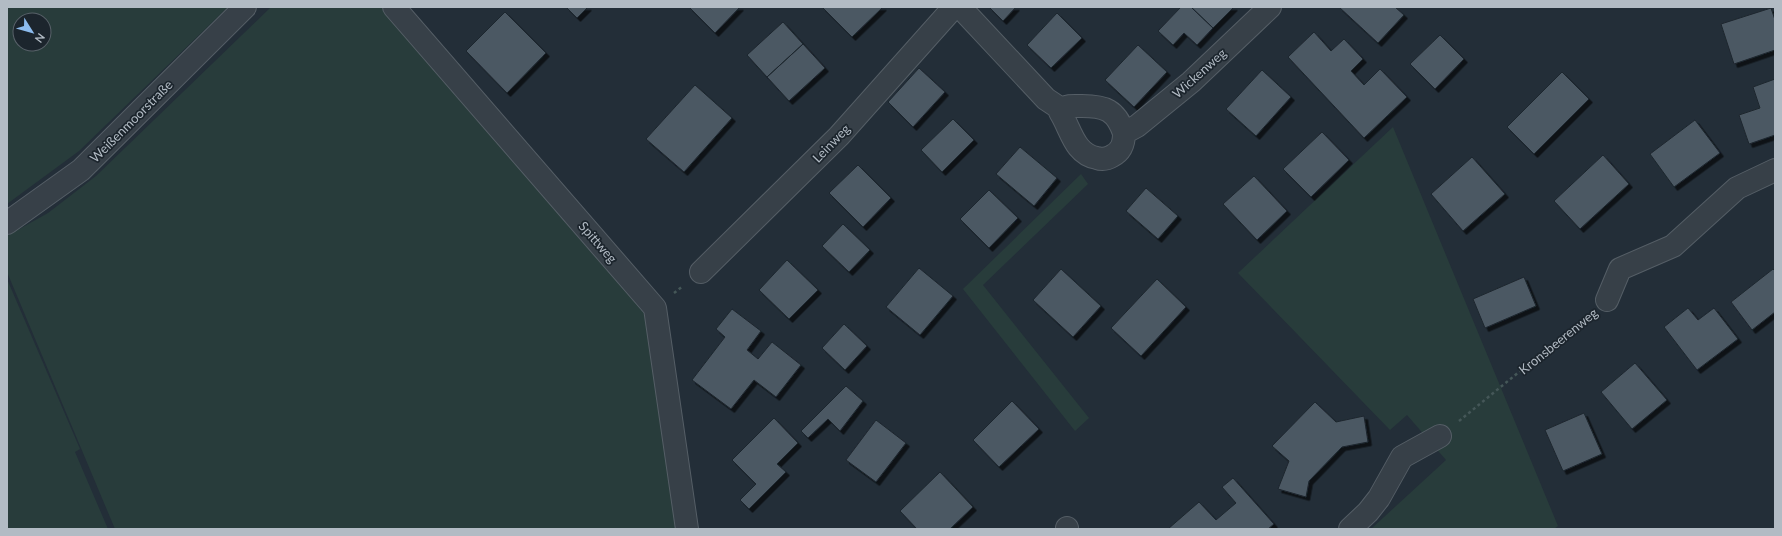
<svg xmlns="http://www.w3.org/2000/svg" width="1782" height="536" viewBox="0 0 1782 536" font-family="Lato,sans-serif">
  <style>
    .green { fill: #283c3b; fill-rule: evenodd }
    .building { fill: #4c5863; stroke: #1e272f; filter: url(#shadow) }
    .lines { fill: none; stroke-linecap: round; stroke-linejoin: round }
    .minor-casing { stroke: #555e66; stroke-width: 24 }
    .path { stroke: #455758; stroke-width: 2.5; stroke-dasharray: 3 3; stroke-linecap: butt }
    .minor { stroke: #374048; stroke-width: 22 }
    .labels { text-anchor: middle; stroke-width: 3.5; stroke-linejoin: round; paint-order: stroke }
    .street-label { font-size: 13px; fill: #b2bbc4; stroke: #1c252d }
  </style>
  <defs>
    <filter id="shadow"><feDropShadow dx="3.5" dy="3.5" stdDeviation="0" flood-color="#0009"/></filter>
  </defs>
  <rect width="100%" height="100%" fill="#232e38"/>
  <path class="green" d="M7 7H228L79 151 7 204ZM20 20H44V44H20Z
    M271 7H381L652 312 685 529H115L7 272V236L48 213 96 176Z
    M1393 127 1558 526 1554 529H1371L1446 460 1407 415 1390 430 1238 273Z
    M1081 174 1088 184 983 285 1089 418 1075 431 963 289Z
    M7 279 80 449 75 452 108 529H7Z"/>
  <path class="building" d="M566 7H588L577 18Z
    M689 7H740L715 33Z
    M822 7H883L852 37Z
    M989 7H1016L1003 21Z
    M1181 7H1191L1213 28 1197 45 1184 33 1173 45 1158 31Z
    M1191 7H1234L1213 28Z
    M1339 7H1395L1404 15 1378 43Z
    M1771 8 1775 20V50L1734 64 1721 24Z
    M505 12 546 53 507 93 466 51Z
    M1057 13 1082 38 1051 68 1027 45Z
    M783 22 803 44 767 77 747 55Z
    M1314 32 1331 51 1344 39 1363 59 1351 71 1364 85 1380 69 1407 97 1364 138 1288 57Z
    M1440 35 1464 59 1435 89 1410 64Z
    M803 44 825 68 789 101 767 77Z
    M1138 45 1167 72 1134 107 1105 80Z
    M919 68 945 92 913 127 888 102Z
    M1262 70 1291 97 1256 136 1226 109Z
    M1562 72 1589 99 1534 154 1507 127Z
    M1775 79V135L1749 144 1739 115 1760 108 1753 87Z
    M695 85 732 118 684 172 646 139Z
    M953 119 974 140 942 172 921 150Z
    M1695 120 1720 153 1674 187 1650 154Z
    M1322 132 1349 160 1311 197 1283 169Z
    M1020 147 1057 178 1034 206 996 174Z
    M1603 155 1629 184 1580 229 1554 201Z
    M1472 157 1505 194 1463 231 1431 194Z
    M858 165 891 198 863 227 829 193Z
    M1254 176 1287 211 1257 240 1223 204Z
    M1146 188 1178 216 1158 239 1126 211Z
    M989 190 1018 218 989 248 960 219Z
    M843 224 870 250 849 272 822 246Z
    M787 260 818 290 789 319 759 290Z
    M919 268 953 296 920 335 886 307Z
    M1061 269 1101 306 1073 337 1033 300Z
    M1773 269 1775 271V312L1752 330 1731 302Z
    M1524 277 1536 306 1485 328 1473 299Z
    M1157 279 1186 307 1141 356 1111 328Z
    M1688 308 1698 320 1714 308 1738 339 1697 370 1664 327Z
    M732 309 761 331 747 350 758 359 772 342 801 365 776 397 754 380 731 409 692 380 725 337 716 329Z
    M844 324 867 346 845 370 822 348Z
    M1635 363 1667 400 1632 429 1601 392Z
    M846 386 863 401 840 431 828 419 808 438 801 431Z
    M1012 401 1039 429 999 467 973 440Z
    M1315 402 1336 422 1364 416 1368 442 1342 447 1309 481 1306 497 1278 489 1289 461 1272 446Z
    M1584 413 1602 454 1563 471 1545 430Z
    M774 418 798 443 777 464 786 472 749 509 740 500 756 484 732 460Z
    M876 420 906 443 876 482 846 460Z
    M940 472 973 507 950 529H917L900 511Z
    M1233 478 1274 524 1268 529H1168L1199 502 1216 520 1236 503 1222 487Z"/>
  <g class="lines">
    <g class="minor-casing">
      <path id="minor" d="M394 7 655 308 687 529
        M960 7 1046 99 1061 109 1060 112C1071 129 1074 154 1097 158 1103 160 1107 159 1112 156 1122 151 1124 143 1124 133
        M1061 109C1068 105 1074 106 1082 106 1105 106 1116 110 1124 133L1137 126 1191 82 1270 7
        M7 223 81 170 245 7
        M701 272 839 136 954 7
        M1607 300 1620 269 1673 246 1737 188 1775 170
        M1067 528V529
        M1350 529 1368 512 1379 498 1402 457 1440 436"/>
    </g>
    <path class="path" d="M674 293 683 286
      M1459 421 1590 314"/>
    <use href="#minor" class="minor"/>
  </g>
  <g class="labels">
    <g class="street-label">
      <text transform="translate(1199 73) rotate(-42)" y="5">Wickenweg</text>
      <text transform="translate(131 121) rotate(-45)" y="5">Weißenmoorstraße</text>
      <text transform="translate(831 143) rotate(-46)" y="5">Leinweg</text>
      <text transform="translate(598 242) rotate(49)" y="5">Spittweg</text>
      <text transform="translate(1558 341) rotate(-39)" y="5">Kronsbeerenweg</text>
    </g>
  </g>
  <rect width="1782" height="536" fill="none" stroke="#b2bbc4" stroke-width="16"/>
  <g transform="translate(32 32) rotate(127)"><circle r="19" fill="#1c252d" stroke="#586169"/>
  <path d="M0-3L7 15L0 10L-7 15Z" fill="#8dbcee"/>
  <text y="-6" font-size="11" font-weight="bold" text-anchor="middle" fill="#b2bbc4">N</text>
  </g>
</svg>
